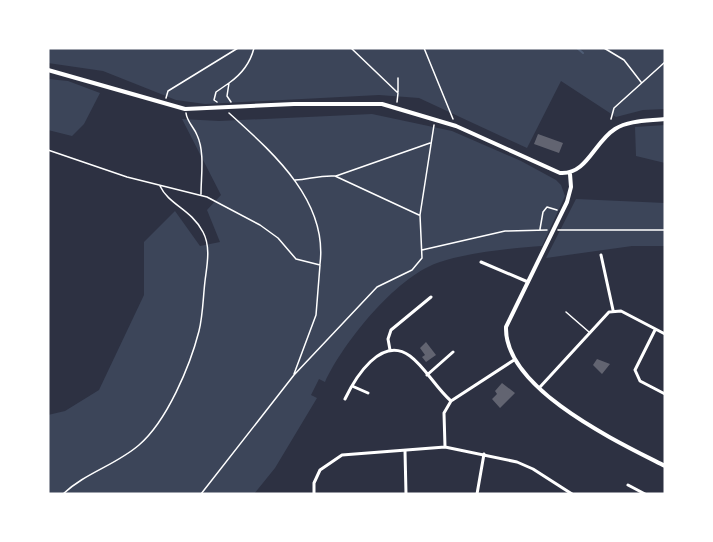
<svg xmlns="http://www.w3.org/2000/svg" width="713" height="542" viewBox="0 0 713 542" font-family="Arial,sans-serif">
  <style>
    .green { fill: #3c4559 }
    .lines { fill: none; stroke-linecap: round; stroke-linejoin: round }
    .stream { stroke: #4f5d75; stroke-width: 2 }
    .building { fill: #626471 }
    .path { stroke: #fff; stroke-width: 1.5 }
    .service { stroke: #fff; stroke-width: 1.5 }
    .minor { stroke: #fff; stroke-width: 3 }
    .tertiary { stroke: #fff; stroke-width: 4 }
  </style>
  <rect width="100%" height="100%" fill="#2d3142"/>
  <path class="green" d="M48 48H665V109L643 110 616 117 561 81 527 148 419 98 379 95 205 104 176 100 103 71 48 63Z
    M48 79 68 81 100 93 84 124 72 136 48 130Z
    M372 114 452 131 521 161 556 180 561 185 565 196 542 246C512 248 464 253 437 263 395 278 343 343 325 382L319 379 311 395 317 398 275 468 254 494H48V415L65 411 99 390 144 295V242L175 211 200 246 220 242 207 210 221 195 182 119 219 121Z
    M665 125V163L636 156 635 127Z
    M576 199 665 203V246H632L546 258Z"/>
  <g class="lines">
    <path class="stream" d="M577 48 583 53"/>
  </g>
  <path class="building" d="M538 134 563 143 559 153 534 144Z
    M426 342 436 355 426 362 422 357 425 355 420 348Z
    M597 359 610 364 602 374 593 365Z
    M502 383 515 393 500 408 492 399 497 394 495 391Z"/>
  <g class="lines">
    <path class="path" d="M351 48 398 93 397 102
      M424 48 453 119
      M604 48 624 60 641 82
      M398 78V92
      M166 98 168 91 238 48
      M217 102 214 100 216 92 229 83
      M231 102 227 96 229 83C242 74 250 64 254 48
      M186 113C187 122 194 127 197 135 205 152 201 176 201 194
      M229 113C272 152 328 200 320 264
      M611 119 614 108 665 62
      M48 150 127 177 207 197 260 225 278 238 296 259 320 265 316 315 294 374
      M336 176 430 143
      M295 180C310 179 320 175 335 176L419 215
      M540 229 543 212 547 207 557 210
      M558 230H665
      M422 250 505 231 547 230
      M63 494C85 473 116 465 139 445 167 421 190 366 199 331 203 315 203 298 205 281 207 265 211 247 203 232 191 209 169 205 160 186
      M201 494 294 375 377 287 412 270 422 258 420 215 434 125"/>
    <path class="service" d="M566 312 589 332"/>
    <path class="minor" d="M601 255 613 310
      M481 262 528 282
      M655 330 635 370 640 381 665 394
      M390 350 388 339 391 330 431 297
      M427 375 453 352
      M352 386 368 393
      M540 387 609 312 621 311 665 334
      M345 399C355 378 381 335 410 356 425 367 436 388 451 401
      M445 447 444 413 451 401 514 360
      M405 451 406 494
      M628 485 645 494
      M314 494V483L320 470 342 455 445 447 517 462 533 469 572 494
      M477 494 484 454"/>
    <path class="tertiary" d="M48 70 185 109 294 104H382L456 126 560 173C587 175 594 142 615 129 629 120 649 121 665 119
      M570 174 571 187 567 202 506 327C504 389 618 442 665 466"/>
  </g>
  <rect width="713" height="542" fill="none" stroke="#ffffff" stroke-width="99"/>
</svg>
